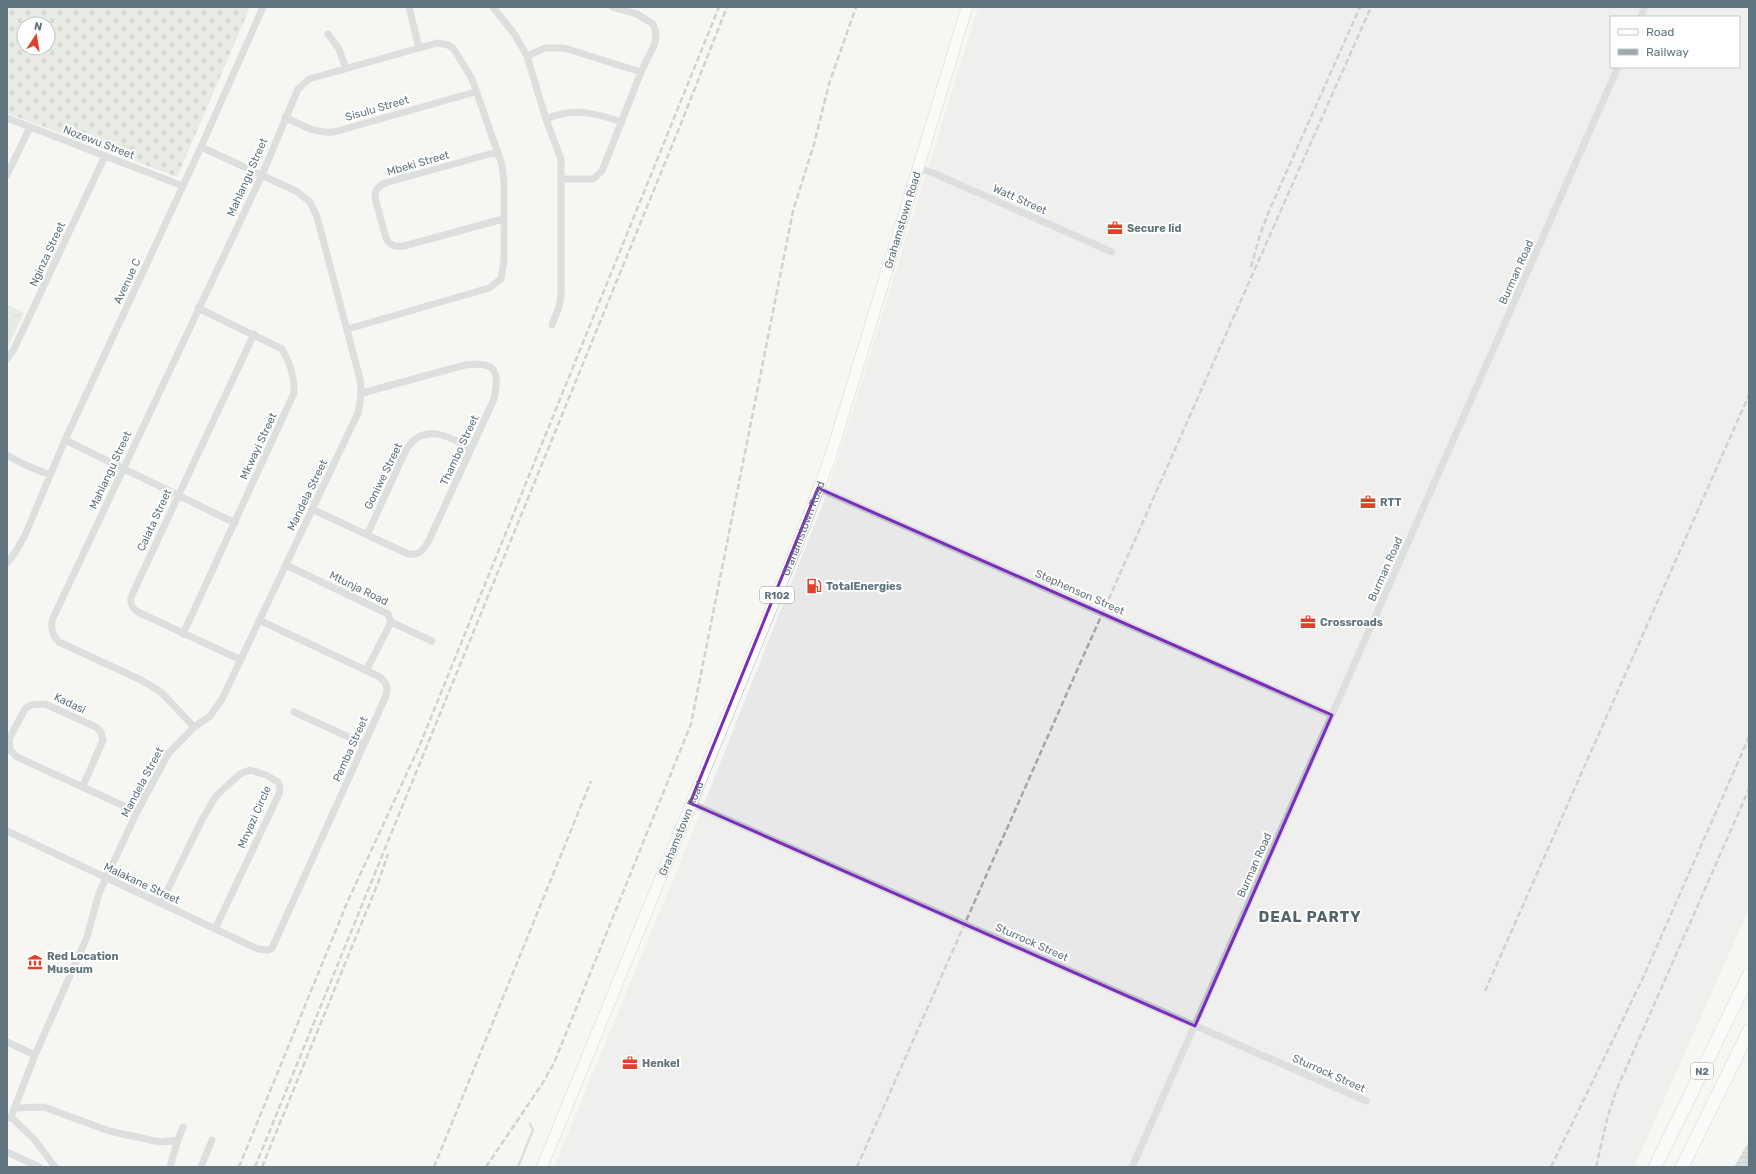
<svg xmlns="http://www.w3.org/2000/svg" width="1756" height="1174" viewBox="0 0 1756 1174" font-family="Rubik,sans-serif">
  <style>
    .built { fill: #e7e8e7; fill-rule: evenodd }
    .cemetery { fill: url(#cemetery-stones); fill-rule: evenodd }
    .park { fill: url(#park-tufts) }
    .water { fill: url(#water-rules) }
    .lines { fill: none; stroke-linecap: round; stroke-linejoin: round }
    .stream { stroke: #b7c4c7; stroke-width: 2.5 }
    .primary-casing { stroke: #b1b7ba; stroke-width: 12 }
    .motorway-casing { stroke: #b1b6b9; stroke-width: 14 }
    .minor { stroke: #bdc3c6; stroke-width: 7 }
    .primary { stroke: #fff; stroke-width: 11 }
    .motorway { stroke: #fff; stroke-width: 13 }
    .rail { stroke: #9fa7ab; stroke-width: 2.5; stroke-dasharray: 6 3; stroke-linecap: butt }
    .marked { fill: none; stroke: #7b2cbf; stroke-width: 3; stroke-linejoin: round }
    .labels { text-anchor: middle; stroke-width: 4; stroke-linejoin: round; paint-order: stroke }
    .shield { fill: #fff; stroke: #919ea5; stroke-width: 1 }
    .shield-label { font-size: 10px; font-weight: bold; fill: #62757e }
    .street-label { font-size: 11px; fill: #62757e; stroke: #fff }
    .poi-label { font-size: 11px; font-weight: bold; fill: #62757e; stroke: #fff; text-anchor: start }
    .district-label { font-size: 15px; font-weight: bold; letter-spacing: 1px; fill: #546269; stroke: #fff }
  </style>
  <defs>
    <pattern id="cemetery-stones" width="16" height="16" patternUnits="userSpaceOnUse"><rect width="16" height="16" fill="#d7dbd2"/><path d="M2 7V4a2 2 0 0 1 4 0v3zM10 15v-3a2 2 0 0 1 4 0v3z" fill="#b2b6b0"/></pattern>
    <pattern id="park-tufts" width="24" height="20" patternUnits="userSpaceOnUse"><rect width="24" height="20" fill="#d7dbd2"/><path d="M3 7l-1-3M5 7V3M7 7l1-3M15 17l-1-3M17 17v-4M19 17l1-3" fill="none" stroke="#b2b6b0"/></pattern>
    <pattern id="water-rules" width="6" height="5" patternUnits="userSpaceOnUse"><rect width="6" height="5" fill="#b7c4c7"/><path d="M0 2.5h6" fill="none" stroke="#98a4a7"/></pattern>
  </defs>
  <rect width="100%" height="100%" fill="#f6f6f3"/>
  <path class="built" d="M978 7H1749V909L1634 1167H554L700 814 827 493ZM1611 17H1739V67H1611Z"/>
  <path class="cemetery" d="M7 7H250L177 177 7 113ZM24 24H48V48H24Z"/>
  <path class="park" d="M7 304 24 313 7 349Z"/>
  <path class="water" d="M1749 1141V1167H1734Z"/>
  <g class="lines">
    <path class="stream" d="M518 1167 533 1130 530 1124"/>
    <g class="primary-casing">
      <g id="primary">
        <path id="s1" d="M542 1167 796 548 830 458 967 7"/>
      </g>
    </g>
    <g class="motorway-casing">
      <path id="motorway" d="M1655 1167 1749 975
        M1682 1167 1749 1031"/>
    </g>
    <path class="minor" d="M409 7 419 48
      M493 7 515 35 527 56 546 119 561 159V295L559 307 552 325
      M1641 17 1645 7
      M328 34 339 49 346 69
      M527 56 545 48H564L641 72
      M285 117C302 125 315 134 334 132L475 92
      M7 118 183 186
      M546 119C575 107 594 113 622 122
      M497 152 385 183C378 186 375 190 375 198L386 238C390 246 395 247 404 246L503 219
      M918 168 933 173 1112 252
      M7 175 30 127
      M562 179H593L602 171 641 72 655 43 656 33 653 24 637 14 612 7
      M7 359 14 349 105 156
      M65 440 235 523
      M7 455 23 464 50 475
      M818 488 1332 715
      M312 509 408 554C421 556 425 548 430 538L494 399C500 371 496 361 465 365L362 393
      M367 535 406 450C423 422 450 436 471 449
      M7 563 15 553 25 535 65 440 201 147 263 7
      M286 565 388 614 391 622 366 671
      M391 622 432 641
      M183 634 294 393C295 379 290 362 282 349L198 308
      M241 660 138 612C132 608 130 604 131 597L254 334
      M294 712 364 744
      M194 727 161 692 141 680 59 642C52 635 50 628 53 618L262 175 298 89 309 79 437 43 448 45 453 48 465 67 472 79 502 165 504 182V261L501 279 489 288 348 329
      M83 786 103 740 101 732 96 727 45 704 31 705 25 709 9 739 10 750 17 757 137 812
      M690 803 1366 1101
      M7 831 258 949 268 950 272 948 385 698C389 688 387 682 378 676L259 620
      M161 903 203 818 216 796 240 774 250 770 266 775 278 782 280 788 279 794 215 929
      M7 1042 35 1055
      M14 1108 44 1107 109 1131 160 1142 178 1140 183 1127
      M11 1117 34 1139 55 1167
      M7 1118 11 1117 35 1055 87 937 99 893 137 812 168 754 194 727 210 716 222 699 358 413C361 401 362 391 360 379L317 217 310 202 296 191 201 147
      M7 1152 39 1167
      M170 1167 178 1140
      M201 1167 212 1140
      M1132 1167 1618 67"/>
    <use href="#primary" class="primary"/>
    <use href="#motorway" class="motorway"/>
    <path class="rail" d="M1251 267 1260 235 1269 211 1360 7
      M1485 991 1749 395
      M239 1167 347 903 419 747 719 7
      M255 1167 680 126 727 7
      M262 1167 378 883 388 854
      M434 1167 591 781
      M486 1167 542 1084 554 1063 691 724 793 211 814 144 829 84 856 7
      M857 1167 1371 7
      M1551 1167 1642 980 1749 737
      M1596 1167 1607 1119 1616 1091 1749 789"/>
  </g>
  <path d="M0 0H1756V1174H0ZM818 488 1332 715 1195 1026 690 803Z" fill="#f6f6f3" fill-opacity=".55" fill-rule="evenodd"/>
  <path class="marked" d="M818 488 1332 715 1195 1026 690 803Z"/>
  <defs>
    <g id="office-bare" transform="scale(1.2)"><path d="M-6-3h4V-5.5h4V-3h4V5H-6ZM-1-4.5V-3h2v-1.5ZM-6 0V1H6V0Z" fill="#df412b" stroke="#fff" stroke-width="2.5" paint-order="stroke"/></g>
    <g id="fuel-bare" transform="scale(1.2)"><path d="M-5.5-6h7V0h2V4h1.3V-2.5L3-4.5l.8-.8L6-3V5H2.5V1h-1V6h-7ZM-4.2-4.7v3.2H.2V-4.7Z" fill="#df412b" stroke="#fff" stroke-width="2.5" paint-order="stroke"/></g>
    <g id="museum-bare" transform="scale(1.2)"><path d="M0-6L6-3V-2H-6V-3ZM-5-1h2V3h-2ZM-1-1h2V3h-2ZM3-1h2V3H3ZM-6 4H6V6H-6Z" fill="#df412b" stroke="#fff" stroke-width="2.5" paint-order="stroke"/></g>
  </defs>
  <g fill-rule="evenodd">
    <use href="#office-bare" x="1115" y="228"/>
    <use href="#office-bare" x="1368" y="502"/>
    <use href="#fuel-bare" x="814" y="586"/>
    <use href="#office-bare" x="1308" y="622"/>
    <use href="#museum-bare" x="35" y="962"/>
    <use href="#office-bare" x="630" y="1063"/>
  </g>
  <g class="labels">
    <g class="shield">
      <rect x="760" y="587" width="34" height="16" rx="3"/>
      <rect x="1691" y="1063" width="22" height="16" rx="3"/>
    </g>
    <g class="shield-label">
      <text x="777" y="599">R102</text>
      <text x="1702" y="1075">N2</text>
    </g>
    <g class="street-label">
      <text transform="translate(377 108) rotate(-16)" y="4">Sisulu Street</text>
      <text transform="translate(99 142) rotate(21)" y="4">Nozewu Street</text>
      <text transform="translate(418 163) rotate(-16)" y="4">Mbeki Street</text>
      <text transform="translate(247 177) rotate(-66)" y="4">Mahlangu Street</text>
      <text transform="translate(1020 199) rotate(24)" y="4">Watt Street</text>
      <text dy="4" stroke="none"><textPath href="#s1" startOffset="1014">Grahamstown Road</textPath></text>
      <text transform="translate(47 254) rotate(-65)" y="4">Nginza Street</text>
      <text transform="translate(1516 272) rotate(-66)" y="4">Burman Road</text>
      <text transform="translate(127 281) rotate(-65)" y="4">Avenue C</text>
      <text transform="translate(258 446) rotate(-65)" y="4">Mkwayi Street</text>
      <text transform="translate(459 450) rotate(-65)" y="4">Thambo Street</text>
      <text transform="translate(110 470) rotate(-65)" y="4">Mahlangu Street</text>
      <text transform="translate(383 476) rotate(-64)" y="4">Goniwe Street</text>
      <text transform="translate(307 495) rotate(-64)" y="4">Mandela Street</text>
      <text transform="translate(154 520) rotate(-65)" y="4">Calata Street</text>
      <text dy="4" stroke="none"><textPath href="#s1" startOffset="690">Grahamstown Road</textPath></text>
      <text transform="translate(1385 569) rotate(-66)" y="4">Burman Road</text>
      <text transform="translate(359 588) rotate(26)" y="4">Mtunja Road</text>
      <text transform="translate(1080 592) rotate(24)" y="4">Stephenson Street</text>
      <text transform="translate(70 703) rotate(25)" y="4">Kadasi</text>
      <text transform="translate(350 749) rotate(-66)" y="4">Pemba Street</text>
      <text transform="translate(142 782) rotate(-62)" y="4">Mandela Street</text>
      <text transform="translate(254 817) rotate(-66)" y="4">Mnyazi Circle</text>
      <text dy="4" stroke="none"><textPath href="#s1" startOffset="366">Grahamstown Road</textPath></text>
      <text transform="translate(1254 865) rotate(-66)" y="4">Burman Road</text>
      <text transform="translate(142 883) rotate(25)" y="4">Malakane Street</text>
      <text transform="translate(1032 942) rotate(24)" y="4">Sturrock Street</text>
      <text transform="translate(1329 1073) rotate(24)" y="4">Sturrock Street</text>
    </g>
    <g class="poi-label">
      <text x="1127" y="232">Secure lid</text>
      <text x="1380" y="506">RTT</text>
      <text x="826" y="590">TotalEnergies</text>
      <text x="1320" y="626">Crossroads</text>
      <text x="47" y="960">Red Location<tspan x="47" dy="13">Museum</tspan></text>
      <text x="642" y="1067">Henkel</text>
    </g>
    <g class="district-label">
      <text x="1310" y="922">DEAL PARTY</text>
    </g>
  </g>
  <rect width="1756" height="1174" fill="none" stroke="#62757e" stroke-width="16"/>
  <rect x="1610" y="16" width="130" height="52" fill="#ffffff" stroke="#c0c8cb"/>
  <rect x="1618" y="29" width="20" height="6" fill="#ffffff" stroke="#c0c8cb"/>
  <text x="1646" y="36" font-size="12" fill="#62757e">Road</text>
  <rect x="1618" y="49" width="20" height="6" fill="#9fa7ab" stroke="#c0c8cb"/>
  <text x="1646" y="56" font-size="12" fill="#62757e">Railway</text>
  <g transform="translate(36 36) rotate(12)"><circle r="19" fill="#ffffff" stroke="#c0c8cb"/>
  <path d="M0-3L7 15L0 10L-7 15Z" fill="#df412b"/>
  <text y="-6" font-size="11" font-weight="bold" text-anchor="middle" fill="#62757e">N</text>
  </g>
</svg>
